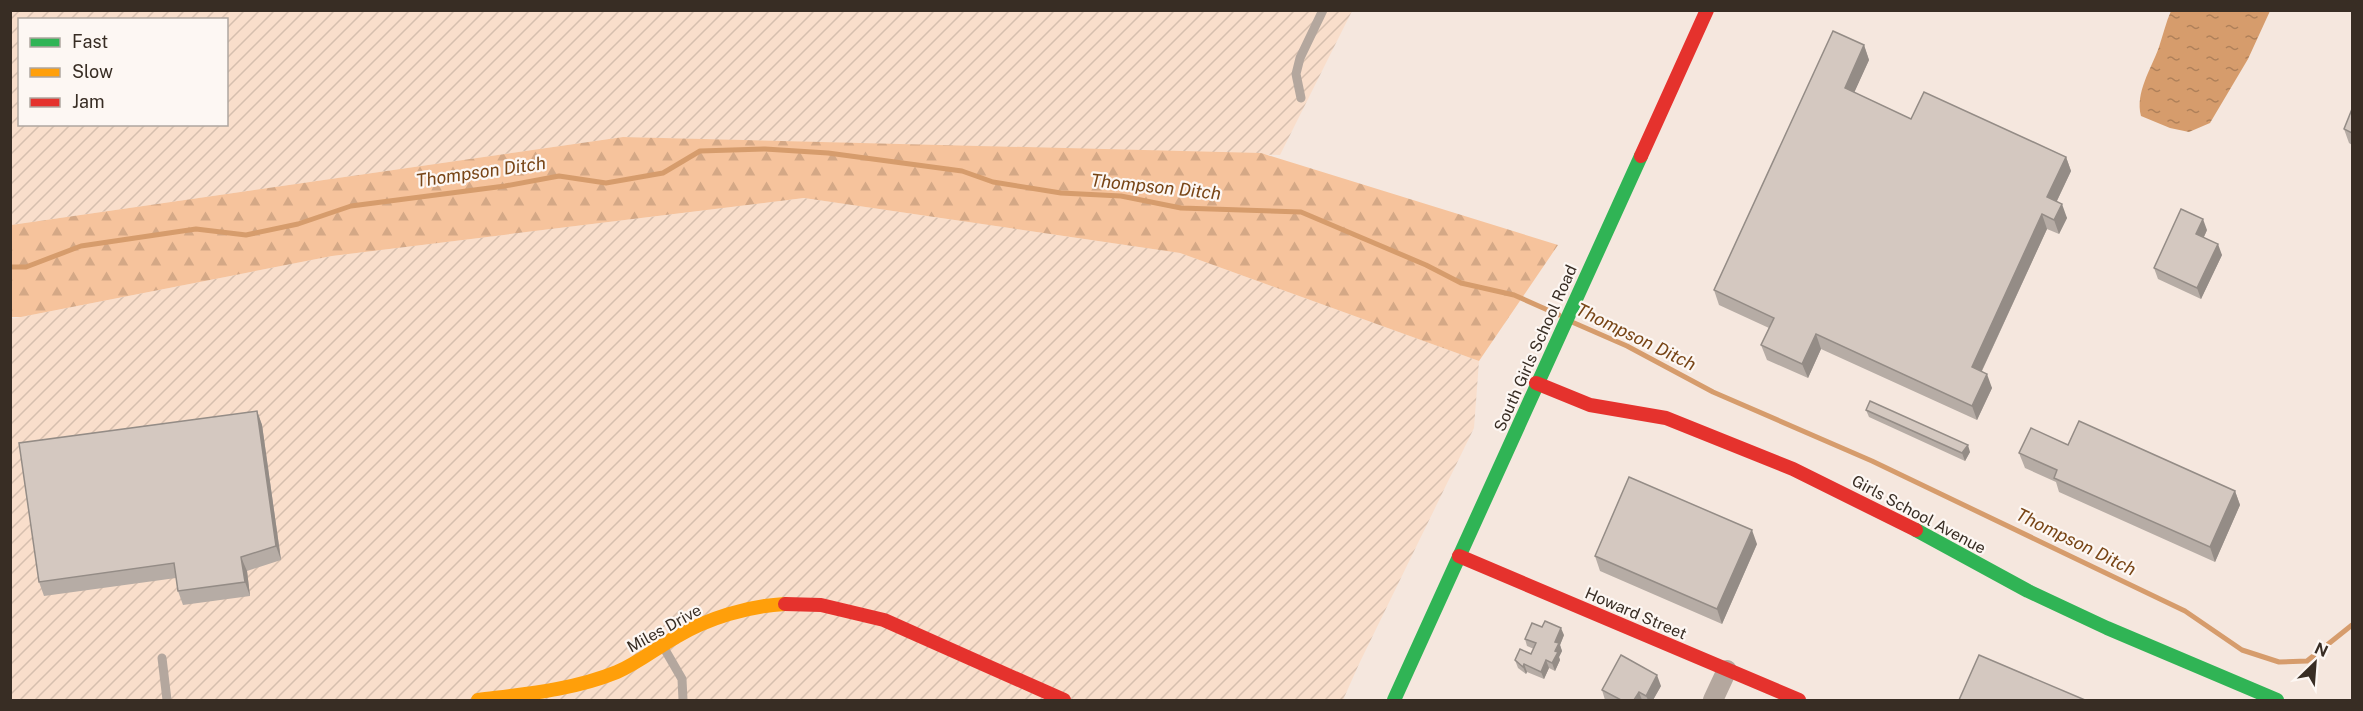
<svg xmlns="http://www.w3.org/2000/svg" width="2363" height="711" viewBox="0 0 2363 711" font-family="'Public Sans',sans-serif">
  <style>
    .industrial { fill: url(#industrial-furrows); fill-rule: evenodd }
    .forest { fill: url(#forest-firs) }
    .water { fill: url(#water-ripples) }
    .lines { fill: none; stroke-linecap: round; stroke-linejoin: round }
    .stream { stroke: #d69c6c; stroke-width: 5 }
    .lane { stroke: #b4a79e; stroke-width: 9 }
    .street { stroke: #b4a79e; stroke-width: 20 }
    .fast { stroke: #30b455; stroke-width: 14 }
    .slow { stroke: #ff9f0a; stroke-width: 14 }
    .jam { stroke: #e5322d; stroke-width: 14 }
    .wall { fill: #b6aca5 }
    .shaded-wall { fill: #948c86 }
    .building { fill: #d4c8c0; stroke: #948c86; stroke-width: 1.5 }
    .labels { text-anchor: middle; stroke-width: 4.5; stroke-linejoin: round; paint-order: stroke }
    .street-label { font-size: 16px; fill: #382d24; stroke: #fdf7f3 }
    .water-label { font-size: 18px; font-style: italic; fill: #784516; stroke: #fdf7f3 }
  </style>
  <defs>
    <pattern id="industrial-furrows" width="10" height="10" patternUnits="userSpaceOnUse" patternTransform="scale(1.5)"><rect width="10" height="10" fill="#f9decb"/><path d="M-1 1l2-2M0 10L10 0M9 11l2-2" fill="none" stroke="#d6bfae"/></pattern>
    <pattern id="forest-firs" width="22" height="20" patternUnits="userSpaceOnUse" patternTransform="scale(1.5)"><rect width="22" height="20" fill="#f6c39c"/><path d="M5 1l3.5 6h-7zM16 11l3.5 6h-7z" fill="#d4a886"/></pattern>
    <pattern id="water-ripples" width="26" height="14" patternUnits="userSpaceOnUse" patternTransform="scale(1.5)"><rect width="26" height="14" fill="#d69c6c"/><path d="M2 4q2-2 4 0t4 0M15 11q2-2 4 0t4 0" fill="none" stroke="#af8059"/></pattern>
  </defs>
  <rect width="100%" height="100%" fill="#f5e7de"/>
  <path class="industrial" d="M10 11H1352L1280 155 623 137 11 225ZM20 20H226V124H20Z
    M804 198 1180 253 1479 361 1474 428 1359 664 1343 700H11V319L332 256Z"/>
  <path class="forest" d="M623 137 1261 153 1558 245 1479 361 1180 253 804 198 332 256 21 317H11V225Z"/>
  <path class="water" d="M2171 11H2270L2248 59 2210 123 2189 132 2170 128 2141 116C2135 92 2151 70 2159 47 2163 35 2166 22 2171 11Z"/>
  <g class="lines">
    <path class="stream" d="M10 267H26L81 246 196 229 246 235 298 224 351 206 505 186 559 176 606 183 663 173 700 151 765 149 828 153 962 171 993 182 1061 193 1121 196 1181 208 1301 212 1426 265 1461 283 1514 295 1559 315
      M1572 322 1627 346 1713 392 1872 461 2185 611 2242 650 2279 662 2307 661 2352 625"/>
    <path class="lane" d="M1301 98 1296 74 1300 58 1323 10
      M664 648 682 679 683 700
      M162 658 167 700"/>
    <path class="street" d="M1713 700 1727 670"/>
    <path class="fast" d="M1916 530 2028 591 2107 628 2277 700
      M1394 700 1641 156"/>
    <path class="slow" d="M478 700C525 694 573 690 617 672 638 663 656 648 676 637 708 618 748 606 785 604"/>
    <path class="jam" d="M1641 156 1707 10
      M1536 383 1590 405 1666 418 1793 469 1916 530
      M1459 556 1799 700
      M785 604 821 605 884 620 1064 700"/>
  </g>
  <path class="wall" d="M1864 45 1869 60 1854 92 1911 119 2066 157 2071 171 2057 201 2067 218 2059 234 2047 229 1982 371 1992 388 1977 420 1821 349 1808 378 1767 360 1761 345 1769 328 1719 305 1714 290Z
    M2352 109V145L2349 143 2344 129Z
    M2207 230 2204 237 2222 255 2201 299 2158 279 2154 268Z
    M1866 410 1970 452 1965 461 1869 417Z
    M257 411 262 425 281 560 247 571 250 596 183 605 178 591 176 578 44 596 39 582Z
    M2068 445 2235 491 2240 505 2215 562 2059 492 2056 482 2025 468 2019 453Z
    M1757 544 1722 624 1600 571 1595 556Z
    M1564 635 1560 645 1562 651 1559 657 1560 660 1555 671 1549 668 1544 679 1527 672 1526 674 1518 668 1515 660 1531 654 1534 649 1527 646 1525 639Z
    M1661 686 1653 700H1605L1602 690Z"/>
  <path class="shaded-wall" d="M1864 45 1869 60 1850 102 1845 88Z
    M2066 157 2071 171 2052 211 2047 197Z
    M2062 204 2067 218 2059 234 2054 220Z
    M2042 214 2047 229 1977 381 1972 367Z
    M2203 219 2207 230 2200 245 2196 234Z
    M2218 244 2222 255 2201 299 2197 288Z
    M1816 334 1821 349 1808 378 1802 364Z
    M1987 374 1992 388 1977 420 1972 406Z
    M257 411 262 425 281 560 276 546Z
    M1968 445 1970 452 1965 461 1962 453Z
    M2235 491 2240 505 2215 562 2210 547Z
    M1752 530 1757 544 1722 624 1717 609Z
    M241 557 247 571 250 596 245 582Z
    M1561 628 1564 635 1560 645 1562 651 1559 657 1560 660 1555 671 1552 663 1555 651V642Z
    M1546 660 1549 668 1544 679 1541 672Z
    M1524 664 1527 672 1526 674 1523 667Z
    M1657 675 1661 686 1653 700H1648L1646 696Z
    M1639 692 1642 700H1634Z"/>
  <path class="building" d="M1833 31 1864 45 1845 88 1911 119 1924 92 2066 157 2047 197 2062 204 2054 220 2042 214 1972 367 1987 374 1972 406 1816 334 1802 364 1761 345 1774 318 1714 290Z
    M2352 109V133L2344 129Z
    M2181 209 2203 219 2196 234 2218 244 2197 288 2154 268Z
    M1870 401 1968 445 1962 453 1866 410Z
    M257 411 276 546 241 557 245 582 178 591 174 563 39 582 19 443Z
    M2079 421 2235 491 2210 547 2054 478 2057 470 2019 453 2031 428 2068 445Z
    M1629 477 1752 530 1717 609 1595 556Z
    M1545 621 1561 628 1555 642 1559 643 1555 651 1558 652 1552 663 1546 660 1541 672 1524 664 1523 667 1515 660 1520 649 1531 654 1536 643 1525 639 1532 623 1542 627Z
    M1621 655 1657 675 1646 696 1639 692 1634 700H1621L1602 690Z
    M1979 655 2085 700H1959Z"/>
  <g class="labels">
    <g class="street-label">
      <text transform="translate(1535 348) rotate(-66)" y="6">South Girls School Road</text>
      <text transform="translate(1919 514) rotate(28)" y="6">Girls School Avenue</text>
      <text transform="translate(1636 613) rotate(23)" y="6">Howard Street</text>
      <text transform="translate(664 628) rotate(-29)" y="6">Miles Drive</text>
    </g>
    <g class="water-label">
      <text transform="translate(481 172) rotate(-8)" y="6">Thompson Ditch</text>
      <text transform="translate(1156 187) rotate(6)" y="6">Thompson Ditch</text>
      <text transform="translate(1636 337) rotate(26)" y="6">Thompson Ditch</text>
      <text transform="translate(2076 542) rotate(26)" y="6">Thompson Ditch</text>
    </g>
  </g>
  <rect width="2363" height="711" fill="none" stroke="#382d24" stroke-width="24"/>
  <rect x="18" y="18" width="210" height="108" fill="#fdf7f3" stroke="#aea6a0" stroke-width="1.5"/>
  <rect x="30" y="38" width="30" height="9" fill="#30b455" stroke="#aea6a0" stroke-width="1.5"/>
  <text x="72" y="48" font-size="18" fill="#382d24">Fast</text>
  <rect x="30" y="68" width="30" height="9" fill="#ff9f0a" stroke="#aea6a0" stroke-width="1.5"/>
  <text x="72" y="78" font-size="18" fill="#382d24">Slow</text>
  <rect x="30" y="98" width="30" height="9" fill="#e5322d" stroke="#aea6a0" stroke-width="1.5"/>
  <text x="72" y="108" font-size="18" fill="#382d24">Jam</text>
  <g transform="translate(2315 663) rotate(25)" stroke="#fdf7f3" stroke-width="4.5" paint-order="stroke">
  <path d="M0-4.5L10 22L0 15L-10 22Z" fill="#382d24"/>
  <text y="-9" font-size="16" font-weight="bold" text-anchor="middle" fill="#382d24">N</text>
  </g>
</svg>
